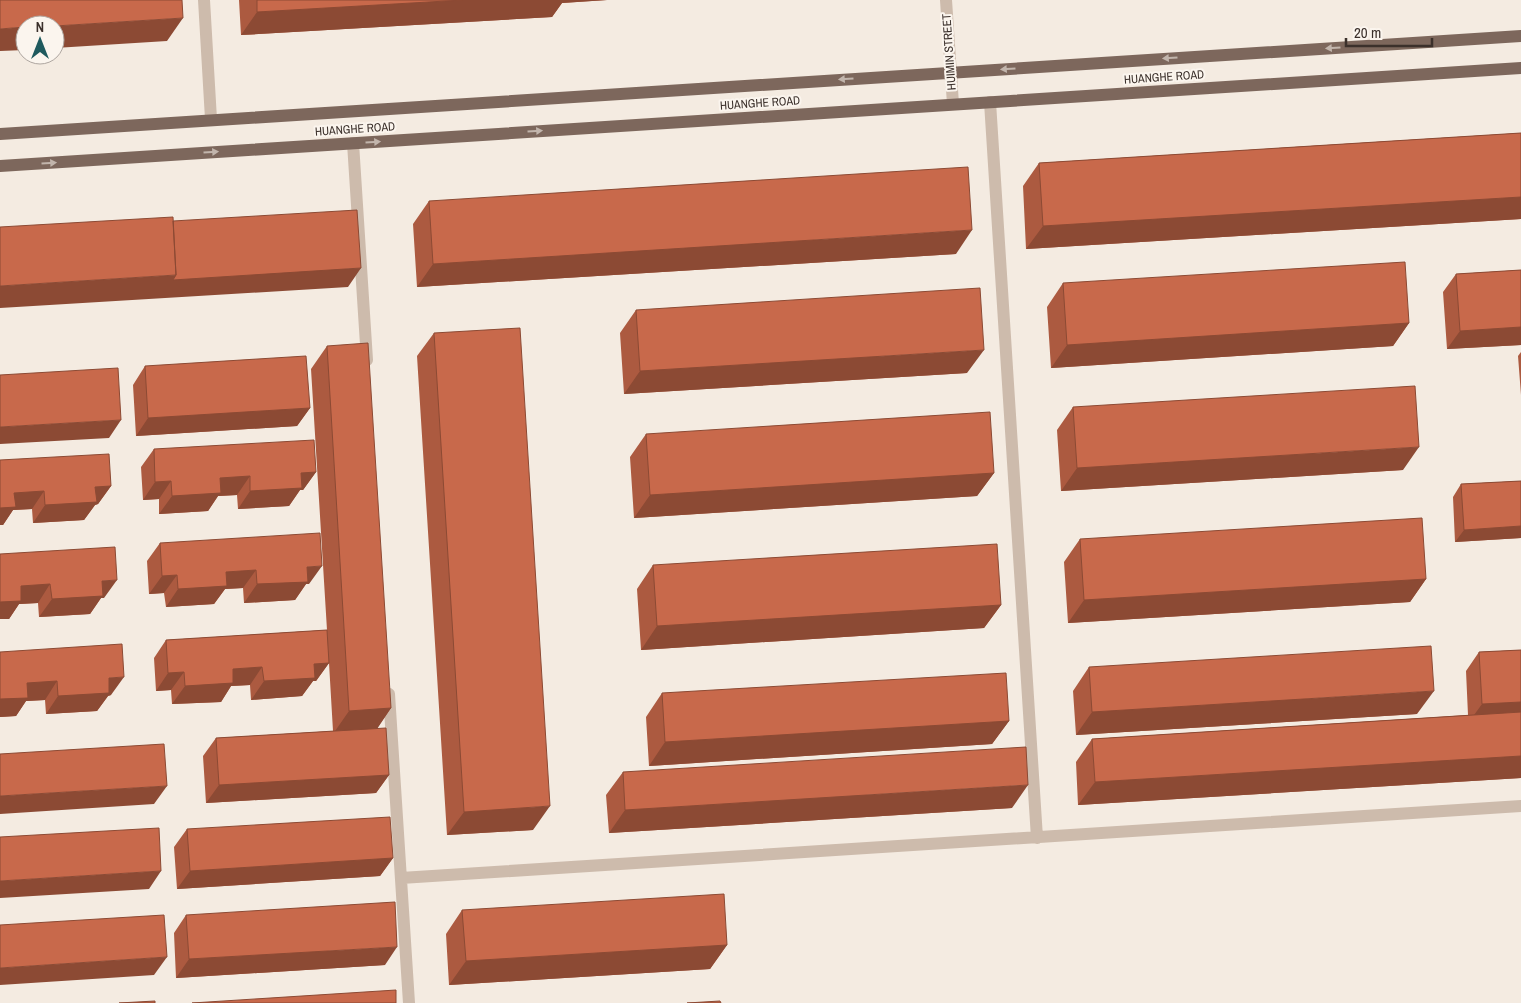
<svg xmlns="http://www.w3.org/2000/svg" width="1521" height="1003" viewBox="0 0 1521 1003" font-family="'Archivo Narrow',sans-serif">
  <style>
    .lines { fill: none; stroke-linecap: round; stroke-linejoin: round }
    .minor { stroke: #cdbbac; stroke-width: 12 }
    .major { stroke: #7d675c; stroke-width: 12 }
    .wall { fill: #ac5a40 }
    .shaded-wall { fill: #8c4a34 }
    .building { fill: #c8694b; stroke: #8c4a34 }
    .oneway { fill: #c2b5ac }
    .labels { text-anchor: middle; stroke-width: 4; stroke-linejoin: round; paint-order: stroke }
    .street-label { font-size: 12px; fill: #3b302b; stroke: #fbf5ee }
  </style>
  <rect width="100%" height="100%" fill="#f4ebe1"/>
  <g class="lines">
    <path class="minor" d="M204 0 211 119
      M946 0 953 104
      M990 102 1037 838
      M353 143 367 360
      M389 694 409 1003
      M401 878 1521 806"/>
    <path class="major" d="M0 134 1521 36
      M0 166 1521 68"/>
  </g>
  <path class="wall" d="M239 0H607L562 3 552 17 241 35Z
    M1521 133V219L1026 249 1023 186 1039 163Z
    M429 201 956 254 417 287 413 224Z
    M1521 270V345L1447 349 1443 292 1456 274Z
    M1063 283 1409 323 1393 346 1051 368 1047 307Z
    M636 310 967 373 624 394 620 333Z
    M434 333 533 830 447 835 417 356Z
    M327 346 391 708 377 728 389 775 376 793 206 803 203 756 216 738 333 731 329 663 316 681H313L302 696 251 700 250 685 231 686 221 702 172 704 171 690 156 691 154 658 166 640 327 630 311 369Z
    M1521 352V395L1518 356Z
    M145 366 310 408 297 426 136 436 133 385Z
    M1073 407 1403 470 1061 491 1057 430Z
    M646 434 994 473 977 496 634 518 630 457Z
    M154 449 316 472 303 490H300L289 506 238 509 237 495 218 496 208 511 159 514V499L143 500 141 467Z
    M0 460 111 486 98 504 95 505 84 520 33 523 32 509 13 510 3 525H0Z
    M1521 481V538L1455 542 1453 497 1461 484Z
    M1080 539 1426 579 1410 602 1068 623 1064 562Z
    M160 543 309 584H306L295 600 244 603 243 588 225 589 214 604 166 607 164 593 149 594 147 561Z
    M0 554 104 598H101L90 614 39 617 38 603 19 604 9 619Z
    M653 565 1001 605 984 628 641 650 637 589Z
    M1521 650V778L1078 805 1076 762 1092 739 1468 715 1466 671 1479 652Z
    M0 652 111 695 108 696 97 711 46 714 45 700 26 701 16 716 0 717Z
    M1089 667 1417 714 1076 735 1073 691Z
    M662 693 1009 721 992 744 649 766 646 717Z
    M623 772 1012 808 609 833 606 795Z
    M187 829 393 858 380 876 177 889 174 847Z
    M462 910 727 945 710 969 449 985 446 934Z
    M186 915 385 965 176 978 174 933Z"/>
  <path class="shaded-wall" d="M463 0H607L562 3 552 17 241 35 257 12Z
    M183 18 167 41 55 48V26Z
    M25 27V50L0 51V29Z
    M1521 197V219L1026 249 1043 226Z
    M972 230 956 254 417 287 433 264Z
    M361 268 348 287 0 308V286L176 275Z
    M1409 323 1393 346 1051 368 1067 345Z
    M1521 327V345L1447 349 1460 331Z
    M984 350 967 373 624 394 640 371Z
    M310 408 297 426 136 436 148 418Z
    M121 420 109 438 0 444V427Z
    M1419 447 1403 470 1061 491 1077 468Z
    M316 472 303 490H300L289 506 238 509 250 491 301 473Z
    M994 473 977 496 634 518 650 495Z
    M250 476 237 495 218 496 208 511 159 514 172 496 220 478Z
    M171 481 159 499 143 500 155 482Z
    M111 486 98 504 95 505 84 520 33 523 45 505 95 487Z
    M44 491 32 509 13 510 3 525H0V508L14 493Z
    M1521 526V538L1455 542 1464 530Z
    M322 566 309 584H306L295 600 244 603 257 584 307 567Z
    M256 570 243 588 225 589 214 604 166 607 178 589 226 572Z
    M177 575 164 593 149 594 162 576Z
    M1426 579 1410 602 1068 623 1084 600Z
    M117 580 104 598H101L90 614 39 617 52 599 102 581Z
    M50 584 38 603 19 604 9 619H0V602L21 586Z
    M1001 605 984 628 641 650 657 626Z
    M329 663 316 681H313L302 696 251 700 264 681 314 664Z
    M262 667 250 685 231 686 221 702 172 704 185 686 233 669Z
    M184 672 171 690 156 691 168 673Z
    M124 677 111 695 108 696 97 711 46 714 58 696 109 678Z
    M57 681 45 700 26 701 16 716 0 717V699L27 683Z
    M1434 691 1417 714 1076 735 1092 712Z
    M1521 702V719L1469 722 1482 704Z
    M391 708 375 732 333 734 349 711Z
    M1009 721 992 744 649 766 665 742Z
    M1521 756V778L1078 805 1095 782Z
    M389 775 376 793 206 803 219 785Z
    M1028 785 1012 808 609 833 625 810Z
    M167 786 154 804 0 814V796Z
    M550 806 533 830 447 835 464 812Z
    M393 858 380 876 177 889 190 871Z
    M161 871 149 889 0 898V881Z
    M727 945 710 969 449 985 466 961Z
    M397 947 385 965 176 978 189 959Z
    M167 957 154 975 0 985V968Z"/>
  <path class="building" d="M0 0H182L183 18 55 26V25H25V27L0 29Z
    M257 0H463L257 12Z
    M1521 133V197L1043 226 1039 163Z
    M968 167 972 230 433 264 429 201Z
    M357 210 361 268 173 280 176 275 173 221Z
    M173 217 176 275 0 286V227Z
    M1405 262 1409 323 1067 345 1063 283Z
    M1521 270V327L1460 331 1456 274Z
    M980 288 984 350 640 371 636 310Z
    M520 328 550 806 464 812 434 333Z
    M368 343 391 708 349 711 327 346Z
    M306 356 310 408 148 418 145 366Z
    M118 368 121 420 0 427V375Z
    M1415 386 1419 447 1077 468 1073 407Z
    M990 412 994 473 650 495 646 434Z
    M314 440 316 472 301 473 302 488 250 491V476L220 478 221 493 172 496 171 481 155 482 154 449Z
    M109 454 111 486 95 487 97 502 45 505 44 491 14 493 16 507 0 508V460Z
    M1521 481V526L1464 530 1461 484Z
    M1422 518 1426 579 1084 600 1080 539Z
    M320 533 322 566 307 567 308 582 257 584 256 570 226 572 227 586 178 589 177 575 162 576 160 543Z
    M997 544 1001 605 657 626 653 565Z
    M115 547 117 580 102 581 103 596 52 599 50 584 21 586V601L0 602V554Z
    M327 630 329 663 314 664 315 678 264 681 262 667 233 669V683L185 686 184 672 168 673 166 640Z
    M122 644 124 677 109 678V693L58 696 57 681 27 683 28 698 0 699V652Z
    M1431 646 1434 691 1092 712 1089 667Z
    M1521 650V702L1482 704 1479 652Z
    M1006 673 1009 721 665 742 662 693Z
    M1521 712V756L1095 782 1092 739Z
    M386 728 389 775 219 785 216 738Z
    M164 744 167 786 0 796V754Z
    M1026 747 1028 785 625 810 623 772Z
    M390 817 393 858 190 871 187 829Z
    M159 828 161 871 0 881V837Z
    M724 894 727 945 466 961 462 910Z
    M395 902 397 947 189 959 186 915Z
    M164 915 167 957 0 968V925Z
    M396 990V1003H192Z
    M155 1001V1003H119Z
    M720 1001 721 1003H687Z"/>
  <defs><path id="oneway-solid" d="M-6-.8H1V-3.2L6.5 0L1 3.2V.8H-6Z" transform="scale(1.25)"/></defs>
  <g class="oneway">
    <use href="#oneway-solid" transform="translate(1333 48) rotate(176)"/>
    <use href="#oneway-solid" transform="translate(1170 58) rotate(176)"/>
    <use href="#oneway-solid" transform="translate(1008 69) rotate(176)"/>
    <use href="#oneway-solid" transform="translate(846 79) rotate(176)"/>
    <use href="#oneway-solid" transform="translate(535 131) rotate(-4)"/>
    <use href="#oneway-solid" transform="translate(373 142) rotate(-4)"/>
    <use href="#oneway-solid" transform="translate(211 152) rotate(-4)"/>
    <use href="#oneway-solid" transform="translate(49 163) rotate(-4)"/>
  </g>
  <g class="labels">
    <g class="street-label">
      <text transform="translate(949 52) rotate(-94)" y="4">HUIMIN STREET</text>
      <text transform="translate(1164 77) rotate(-4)" y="4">HUANGHE ROAD</text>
      <text transform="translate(760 103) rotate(-4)" y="4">HUANGHE ROAD</text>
      <text transform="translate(355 129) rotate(-4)" y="4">HUANGHE ROAD</text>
    </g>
  </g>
  <g transform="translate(40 40)"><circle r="24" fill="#fbf5ee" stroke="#aea6a0"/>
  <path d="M0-4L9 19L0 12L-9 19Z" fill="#1f5a5e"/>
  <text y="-8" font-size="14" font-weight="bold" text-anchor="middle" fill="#3b302b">N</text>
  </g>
  <path d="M1346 38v8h86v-8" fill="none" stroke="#3b302b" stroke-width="2.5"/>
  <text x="1354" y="38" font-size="15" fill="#3b302b" stroke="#fbf5ee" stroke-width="4" paint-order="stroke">20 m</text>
</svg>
